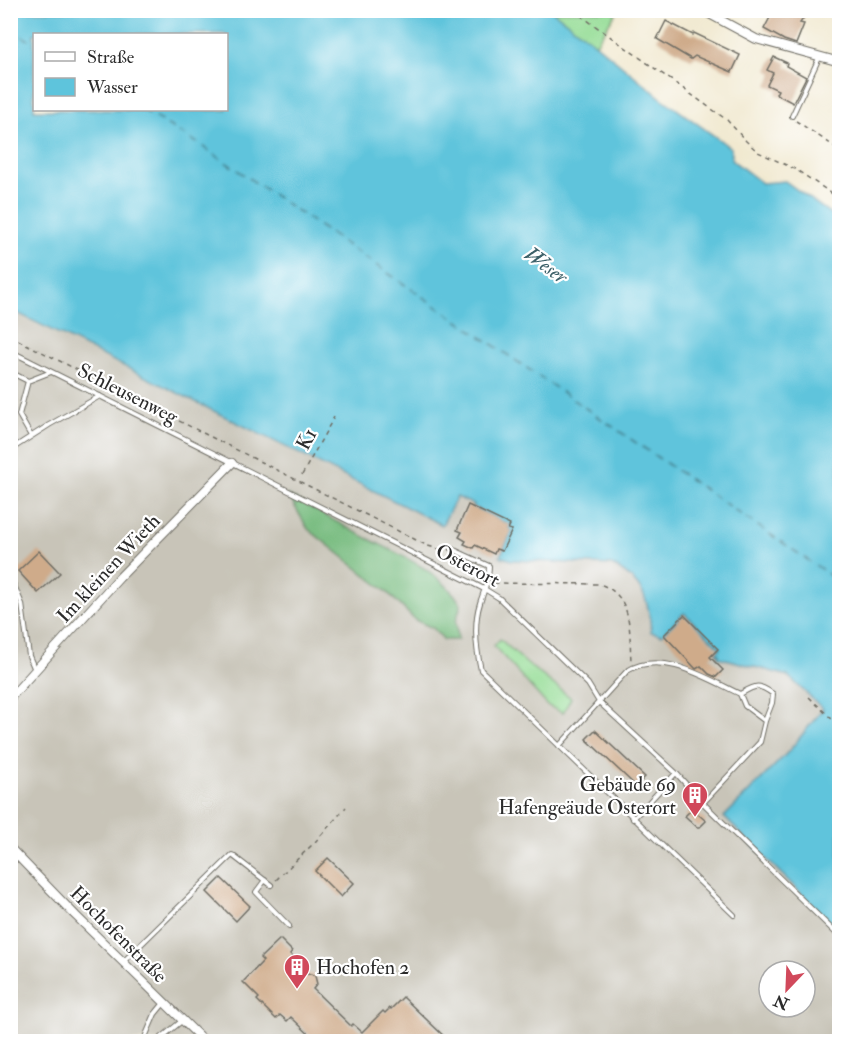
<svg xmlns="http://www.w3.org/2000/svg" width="850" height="1052" viewBox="0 0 850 1052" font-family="'IM FELL Double Pica',serif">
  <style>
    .industrial { fill: #c8c4b8; fill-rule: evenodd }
    .green { fill: #96dd97; stroke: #608461; stroke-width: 1.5 }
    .forest { fill: #78bc80; stroke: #527456; stroke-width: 1.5 }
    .water { fill: #5ec4dc; stroke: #447884; stroke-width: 1.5; fill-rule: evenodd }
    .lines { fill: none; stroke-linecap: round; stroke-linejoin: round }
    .ferry { stroke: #3d6169; stroke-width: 1.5; stroke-dasharray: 8 6; stroke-linecap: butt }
    .building { fill: #cfab8a }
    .lane-casing { stroke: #706e65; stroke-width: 6 }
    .street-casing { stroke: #706e65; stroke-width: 10 }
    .path { stroke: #706e65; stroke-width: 1.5; stroke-dasharray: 4.5 4.5; stroke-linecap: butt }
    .lane { stroke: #fff; stroke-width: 4 }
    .street { stroke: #fff; stroke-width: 8 }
    .labels { text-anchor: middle; stroke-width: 4.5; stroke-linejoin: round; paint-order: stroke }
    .street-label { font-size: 20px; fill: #2b2b2b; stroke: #fff }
    .poi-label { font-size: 20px; fill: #2b2b2b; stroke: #fff; text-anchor: end }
    .water-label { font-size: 21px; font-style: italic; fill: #3d6169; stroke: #fff }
  </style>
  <rect width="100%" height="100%" fill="#fff"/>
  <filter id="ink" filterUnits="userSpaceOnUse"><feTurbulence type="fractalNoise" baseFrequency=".0167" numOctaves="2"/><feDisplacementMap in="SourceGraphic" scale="12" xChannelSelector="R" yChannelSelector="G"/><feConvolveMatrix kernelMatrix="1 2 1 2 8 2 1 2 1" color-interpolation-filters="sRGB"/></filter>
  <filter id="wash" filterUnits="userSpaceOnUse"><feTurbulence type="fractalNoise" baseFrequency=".008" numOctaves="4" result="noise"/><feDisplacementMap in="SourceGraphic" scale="24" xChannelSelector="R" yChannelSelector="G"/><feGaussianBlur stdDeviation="1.35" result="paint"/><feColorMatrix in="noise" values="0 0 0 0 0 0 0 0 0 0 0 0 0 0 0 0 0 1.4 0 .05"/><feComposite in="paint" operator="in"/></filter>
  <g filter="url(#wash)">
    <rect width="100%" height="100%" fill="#f1e9d0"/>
    <path class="industrial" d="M10 311 441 525 457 497 474 505V507L510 525 512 530 500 555 511 560 612 565 627 573 637 582 643 593 650 613 651 632 662 635 684 613 720 648 718 657 788 676 824 708 730 823 839 931V1041H11ZM769 971H805V1007H769Z"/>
    <path class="green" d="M552 11H617L596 44Z
      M500 639 526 663 571 698 563 713 548 706 494 646Z"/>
    <path class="forest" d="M288 495C316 510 343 526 371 540 403 556 441 572 461 604L456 621 458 640H444L433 628 415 620 387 592 308 529Z"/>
    <path class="water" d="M10 11H552L596 44 660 97 731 148 732 160 762 183 785 181 839 220V931L724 817 789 751 823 709 788 676 718 657 719 654 716 653 720 648 684 613 662 635 651 632C649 598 643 582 612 565L511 560 500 556 512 531 508 529 510 525 473 507 474 505 457 497 442 525 11 310ZM34 34H226V110H34Z"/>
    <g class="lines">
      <path class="ferry" d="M10 29 34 43
        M143 110 199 144 840 582"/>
    </g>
    <g id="blocks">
      <path class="building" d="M774 10H809L800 23 804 24 796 44 784 40 764 29Z
        M666 21 693 35 694 33 740 55 732 72 695 56 691 59 657 39Z
        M774 57 787 63 786 66 806 77 793 103 776 94 778 90 767 85 773 73 767 70Z
        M468 505 510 525 508 529 512 530 502 551 496 549 494 554 475 545 473 548 464 544 466 541 459 537 462 532 457 530Z
        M39 551 60 573 38 593 18 571Z
        M684 615 718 649 710 657 723 670 716 677 709 674 701 666 696 669 664 635Z
        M595 730 645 777 636 786 586 739Z
        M692 809 706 821 700 827H697L685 816Z
        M328 858 354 883 341 897 315 871Z
        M221 878 250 906 236 921 207 892Z
        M280 939 292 951 290 954 302 966 293 975 311 974 315 976 317 984 313 989 351 1026 353 1024 362 1032 383 1011 385 1013 390 1008 391 1009 403 997 449 1041H316L291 1017 287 1021 280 1015 276 1019 257 1000 259 998 243 982 263 961 260 958Z"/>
    </g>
  </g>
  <g filter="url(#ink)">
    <use href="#blocks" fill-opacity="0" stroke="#706e65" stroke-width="1.5"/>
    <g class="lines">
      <g class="lane-casing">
        <path id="lane" d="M792 116 819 58
          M10 351 486 590 499 598 588 684 599 702 676 773 703 803 840 937
          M10 372 28 381 51 372
          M28 381 19 415 31 436
          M10 450 49 425 100 396
          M452 549 489 566C489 581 484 590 480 603 473 625 476 648 481 670L734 915
          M10 576 22 604 29 656 35 670
          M740 694C756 685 758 683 773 694L772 703 765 721
          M559 746 627 671C662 649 708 679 740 694L745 706 765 721 760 742 703 803
          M633 819 676 773
          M265 880 256 892 289 926
          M123 962 232 855 271 885
          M143 1042 155 1014 164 1003
          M156 1042 183 1020"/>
      </g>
      <g class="street-casing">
        <path id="street" d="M702 10 756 39 840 62
          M10 698 119 578 232 463
          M10 848 76 916 205 1042"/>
      </g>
      <path class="path" d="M573 10 727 120 746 141 758 152 795 169 840 199
        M796 121 840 150
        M10 336 428 546 445 551
        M302 475 334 417
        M494 583 599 584C634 595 629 631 631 661
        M809 697 838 725 835 728 840 733
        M276 880 315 842 346 807"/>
      <use href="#lane" class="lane"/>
      <use href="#street" class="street"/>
    </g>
  </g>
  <defs>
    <g id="building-pin" transform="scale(1.35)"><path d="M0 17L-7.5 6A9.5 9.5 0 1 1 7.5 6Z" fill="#d1495b" stroke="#fff"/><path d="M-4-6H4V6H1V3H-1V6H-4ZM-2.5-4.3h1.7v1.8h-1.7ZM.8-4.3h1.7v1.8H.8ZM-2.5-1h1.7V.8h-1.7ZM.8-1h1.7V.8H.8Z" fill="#fff"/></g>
  </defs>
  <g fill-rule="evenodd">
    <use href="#building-pin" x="695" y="795"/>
    <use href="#building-pin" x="297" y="967"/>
  </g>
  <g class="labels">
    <g class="street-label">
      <text transform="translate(128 393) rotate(27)" y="7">Schleusenweg</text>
      <text transform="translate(306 439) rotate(-62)" y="7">K1</text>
      <text transform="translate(468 565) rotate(28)" y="7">Osterort</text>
      <text transform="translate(108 568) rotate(-47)" y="7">Im kleinen Wieth</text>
      <text transform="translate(119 934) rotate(45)" y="7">Hochofenstraße</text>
    </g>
    <g class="poi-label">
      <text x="676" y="791">Gebäude 69<tspan x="676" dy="23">Hafengeäude Osterort</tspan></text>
      <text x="316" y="974" text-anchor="start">Hochofen 2</text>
    </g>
    <g class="water-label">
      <text transform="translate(546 265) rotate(36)" y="7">Weser</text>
    </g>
  </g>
  <rect width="850" height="1052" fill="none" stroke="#fff" stroke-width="36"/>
  <rect x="33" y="33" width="195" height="78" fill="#ffffff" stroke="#aaaaaa" stroke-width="1.5"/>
  <rect x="45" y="52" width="30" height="9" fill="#ffffff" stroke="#aaaaaa" stroke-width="1.5"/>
  <text x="87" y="63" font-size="18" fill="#2b2b2b">Straße</text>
  <rect x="45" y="78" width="30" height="18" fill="#5ec4dc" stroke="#aaaaaa" stroke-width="1.5"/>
  <text x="87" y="93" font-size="18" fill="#2b2b2b">Wasser</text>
  <g transform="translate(787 989) rotate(203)"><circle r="28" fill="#ffffff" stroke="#aaaaaa" stroke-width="1.5"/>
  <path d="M0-4.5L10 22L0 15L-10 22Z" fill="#d1495b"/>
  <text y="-9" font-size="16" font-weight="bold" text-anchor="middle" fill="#2b2b2b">N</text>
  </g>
</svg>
